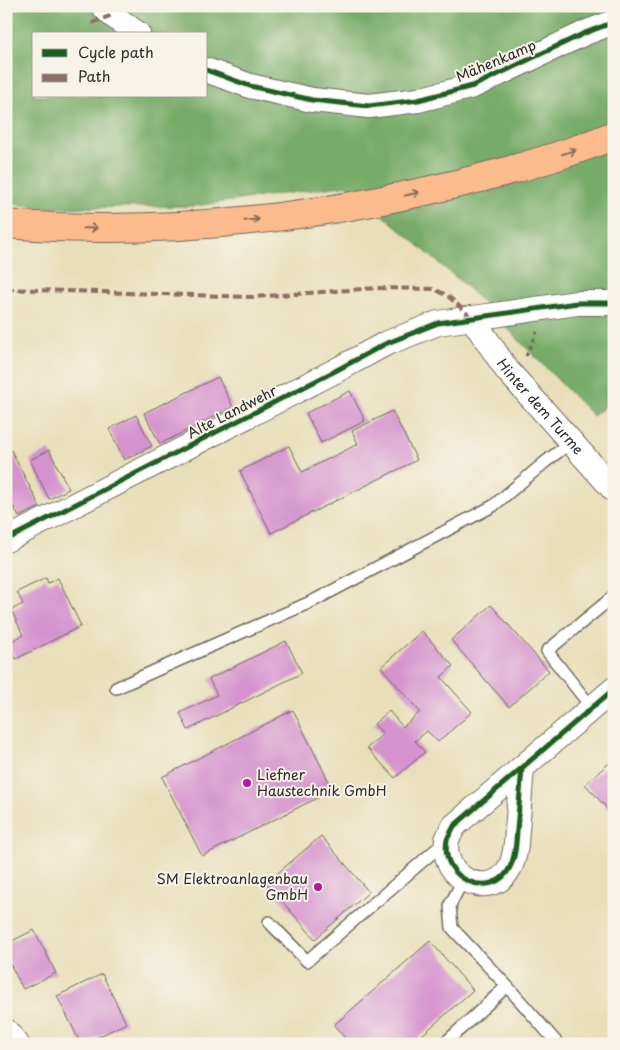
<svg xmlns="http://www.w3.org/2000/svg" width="620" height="1050" viewBox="0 0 620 1050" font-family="'Playpen Sans',sans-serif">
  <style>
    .forest { fill: #77ab67; stroke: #516b49; fill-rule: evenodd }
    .building { fill: #d493ce }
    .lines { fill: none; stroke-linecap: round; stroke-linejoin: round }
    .lane-casing { stroke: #6d6a5d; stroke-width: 14 }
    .street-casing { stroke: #6d6a5d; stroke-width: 26 }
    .highway-casing { stroke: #6d6a5d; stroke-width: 30 }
    .path { stroke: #6d6a5d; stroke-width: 3; stroke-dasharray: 4 4; stroke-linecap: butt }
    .lane { stroke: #fff; stroke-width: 11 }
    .street { stroke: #fff; stroke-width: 24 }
    .highway { stroke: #fbbb8d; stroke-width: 28 }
    .quiet { stroke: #8d6e63; stroke-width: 4; stroke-dasharray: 8 4; stroke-linecap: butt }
    .cycleway-casing { stroke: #f7f3e8; stroke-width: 8 }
    .cycleway { stroke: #1b5e20; stroke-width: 5 }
    .oneway { stroke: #896c57 }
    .poi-dot { fill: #b5179e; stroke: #f7f3e8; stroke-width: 2 }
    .labels { text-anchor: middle; stroke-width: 4; stroke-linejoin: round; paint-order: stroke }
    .street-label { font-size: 14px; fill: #2b2b2b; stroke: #f7f3e8 }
    .poi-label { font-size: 14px; fill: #2b2b2b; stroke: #f7f3e8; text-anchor: start }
  </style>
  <rect width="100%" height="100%" fill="#f7f3e8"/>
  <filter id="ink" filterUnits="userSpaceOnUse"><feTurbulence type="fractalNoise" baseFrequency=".02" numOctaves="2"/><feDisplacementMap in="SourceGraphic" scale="10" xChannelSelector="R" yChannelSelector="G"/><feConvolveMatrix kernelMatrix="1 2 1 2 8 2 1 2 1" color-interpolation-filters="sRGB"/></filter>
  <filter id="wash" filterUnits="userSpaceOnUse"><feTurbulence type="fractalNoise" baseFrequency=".0096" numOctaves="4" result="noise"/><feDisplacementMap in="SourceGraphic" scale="20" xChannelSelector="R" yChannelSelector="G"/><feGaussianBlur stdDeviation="1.12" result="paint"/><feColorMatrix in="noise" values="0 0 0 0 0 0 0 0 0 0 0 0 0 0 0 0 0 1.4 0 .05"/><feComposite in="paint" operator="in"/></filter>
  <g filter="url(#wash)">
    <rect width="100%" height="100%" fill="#e8dfba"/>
    <path class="forest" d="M6 6H614V399L593 416 467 287 348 185 194 206 46 208 6 203ZM34 34H206V96H34Z"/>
    <g id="blocks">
      <path class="building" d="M218 377 233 407 160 444 144 413Z
        M350 391 365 421 321 443 306 413Z
        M392 411 417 460 271 533 240 471 289 446 302 472 358 444 352 431Z
        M136 415 152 446 124 460 109 429Z
        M11 450 40 507 19 517 6 492V452Z
        M49 450 69 489 49 499 30 460Z
        M46 578 48 583 58 578 81 626 16 659 8 643 23 635 11 610 23 604 17 592Z
        M491 605 549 671 509 707 451 640Z
        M422 631 453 666 441 677 472 712 438 742 427 731 415 741 425 752 395 778 367 748 383 734 374 724 389 711 403 727 420 712 381 667Z
        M286 641 302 673 188 730 180 713 217 695 209 679Z
        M293 710 333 790 202 856 162 777Z
        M614 759V816L585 784Z
        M321 836 369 892 315 939 266 883Z
        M34 930 56 973 23 989 6 956V944Z
        M430 941 473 990 412 1044H350L334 1025Z
        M102 974 126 1023 84 1044H81L57 996Z"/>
    </g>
  </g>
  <g filter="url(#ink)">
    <use href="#blocks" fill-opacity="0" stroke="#6d6a5d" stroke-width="1"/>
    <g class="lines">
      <g class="lane-casing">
        <path id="lane" d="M116 688 313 601 493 506 544 463 571 442
          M592 708 547 651 614 596
          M463 880 450 905 452 928 507 986 558 1044
          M269 922 307 961 447 840
          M444 1044 507 986"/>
      </g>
      <g class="street-casing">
        <g id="street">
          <path d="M103 6 112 15 138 34"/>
          <path d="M206 70 250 86 312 100 369 106 418 100 473 86 585 33 614 22"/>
          <path id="s1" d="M472 318 507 370 614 490"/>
          <path d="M6 540 337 370 385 344 438 323 577 303H614"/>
          <path d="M522 768C520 789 519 809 517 830 516 842 516 856 510 867 494 901 439 881 447 840 448 836 452 831 454 826L614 689"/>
          <path d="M6 1031 17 1044"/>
        </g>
      </g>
      <g class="highway-casing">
        <path id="highway" d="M6 224C156 236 306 220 452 185 507 172 562 157 614 135"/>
      </g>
      <path class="path" d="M526 356 537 332"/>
      <use href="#lane" class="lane"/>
      <use href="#street" class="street"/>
      <use href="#highway" class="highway"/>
      <path class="quiet" d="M92 23 112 15
        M6 289 253 297 376 288 434 289 448 296 472 318"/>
      <g class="cycleway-casing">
        <path id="cycleway" d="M206 70 250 86 312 100 369 106 418 100 473 86 585 33 614 22
          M6 540 337 370 385 344 438 323 577 303H614
          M522 768C520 789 519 809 517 830 516 842 516 856 510 867 494 901 439 881 447 840 448 836 452 831 454 826L614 689"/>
      </g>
      <use href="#cycleway" class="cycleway"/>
    </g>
    <defs><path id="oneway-shaft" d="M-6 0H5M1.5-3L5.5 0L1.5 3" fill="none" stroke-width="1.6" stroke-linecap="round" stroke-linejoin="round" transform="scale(1.25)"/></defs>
    <g class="oneway">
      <use href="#oneway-shaft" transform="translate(569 152) rotate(-17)"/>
      <use href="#oneway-shaft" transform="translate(412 194) rotate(-13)"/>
      <use href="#oneway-shaft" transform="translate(252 220) rotate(-6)"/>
      <use href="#oneway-shaft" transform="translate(90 228) rotate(-1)"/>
    </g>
  </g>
  <g class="poi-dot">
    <circle cx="247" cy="783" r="5"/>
    <circle cx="318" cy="887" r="5"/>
  </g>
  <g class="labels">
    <g class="street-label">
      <text transform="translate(496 61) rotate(-23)" y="5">Mähenkamp</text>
      <text dy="5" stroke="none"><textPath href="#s1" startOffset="112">Hinter dem Turme</textPath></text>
      <text transform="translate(232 412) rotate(-27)" y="5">Alte Landwehr</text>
    </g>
    <g class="poi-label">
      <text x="257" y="780">Liefner<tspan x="257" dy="16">Haustechnik GmbH</tspan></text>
      <text x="308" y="884" text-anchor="end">SM Elektroanlagenbau<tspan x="308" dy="16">GmbH</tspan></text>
    </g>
  </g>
  <rect width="620" height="1050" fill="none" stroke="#f7f3e8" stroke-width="25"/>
  <rect x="32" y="32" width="175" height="65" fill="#f7f3e8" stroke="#a5a39c"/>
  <rect x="42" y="49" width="25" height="8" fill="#1b5e20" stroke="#a5a39c"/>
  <text x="78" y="58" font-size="15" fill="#2b2b2b">Cycle path</text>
  <rect x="42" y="74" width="25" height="8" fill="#8d6e63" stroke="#a5a39c"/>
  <text x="78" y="82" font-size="15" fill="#2b2b2b">Path</text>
</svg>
